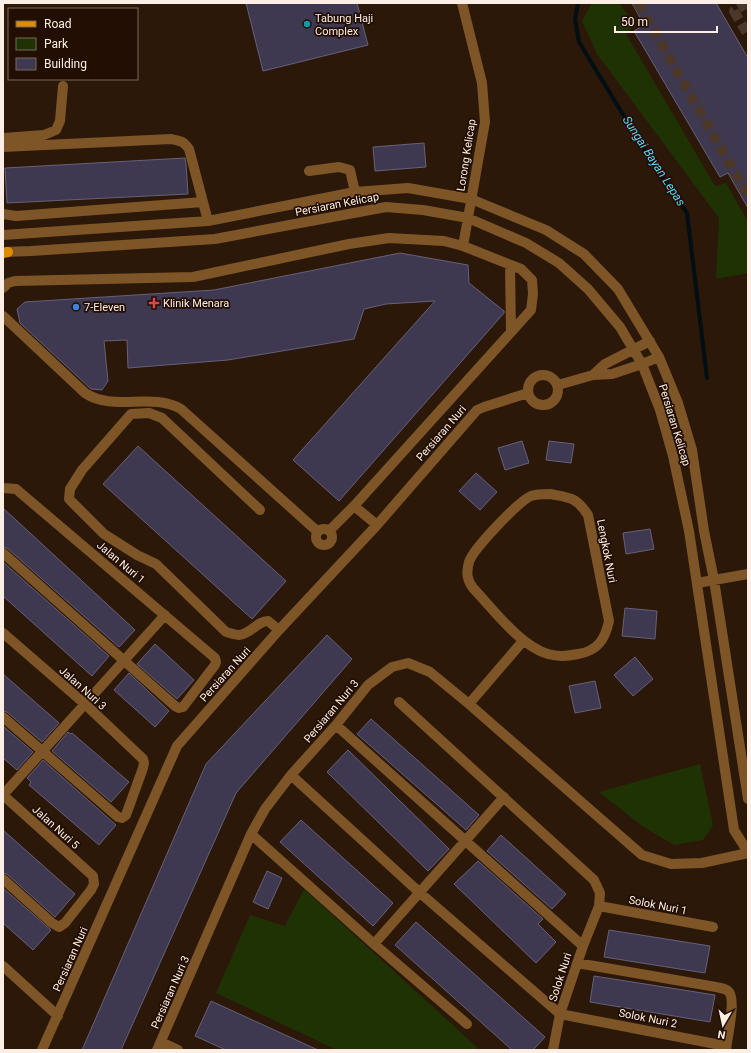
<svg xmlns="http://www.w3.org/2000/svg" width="751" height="1053" viewBox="0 0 751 1053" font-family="Roboto,sans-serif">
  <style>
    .green { fill: #1f3204 }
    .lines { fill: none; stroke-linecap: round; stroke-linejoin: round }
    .stream { stroke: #010e13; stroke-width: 4 }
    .building { fill: #3e3850; stroke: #66607a }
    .minor-tunnel { stroke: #4b382a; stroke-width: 10; stroke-dasharray: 10 5; stroke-linecap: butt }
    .minor { stroke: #7d5526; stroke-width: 10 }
    .major { stroke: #df8c03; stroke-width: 10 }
    .culture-dot { fill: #0f9aa8; stroke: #220e02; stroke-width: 1.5 }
    .health-dot { fill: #e0444e; stroke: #220e02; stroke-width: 1.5 }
    .shop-dot { fill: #3f7fe0; stroke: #220e02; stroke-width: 1.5 }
    .labels { text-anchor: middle; stroke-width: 3.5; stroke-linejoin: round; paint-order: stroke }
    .poi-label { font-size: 11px; fill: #fceee4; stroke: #220e02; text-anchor: start }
    .street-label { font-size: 11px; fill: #fceee4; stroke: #220e02 }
    .water-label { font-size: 12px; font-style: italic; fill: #5ad8fd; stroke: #220e02 }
  </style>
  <rect width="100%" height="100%" fill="#2c1809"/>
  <path class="green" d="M592 3H619L635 25 626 34 715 186 726 183 748 222V273L716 279 719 218 597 54 582 21Z
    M700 764 713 825 703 840 674 845 642 826 599 792Z
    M304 889 480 1050H337L216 993 250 915 285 926Z"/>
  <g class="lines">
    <path class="stream" d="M578 3 575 19 579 42 658 172 687 213 707 378"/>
  </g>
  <path class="building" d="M246 3H357L368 45 263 71Z
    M632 3H716L748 58V208L728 173 720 177 634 31 644 25Z
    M424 143 426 167 375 171 373 147Z
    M185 158 186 164 188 194 7 203 5 168Z
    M400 253 468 265 469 283 504 311V313L339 501 293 460 435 301 386 304 364 309 354 339 228 360 128 368 127 340 104 341 108 381 102 390 91 389 20 323 17 309 25 302 214 290Z
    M522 441 529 463 505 470 498 448Z
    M549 441 574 444 571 463 546 460Z
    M138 446 286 581 252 619 103 484Z
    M476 473 497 492 480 510 459 491Z
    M3 508 135 630 119 647 7 548 3 547Z
    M650 529 654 549 626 554 623 533Z
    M3 562 109 656 92 676 3 596Z
    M625 608 657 611 655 639 622 636Z
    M327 635 352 659 236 793 121 1050H82L206 764Z
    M155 644 194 680 177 699 137 664Z
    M635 657 653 679 633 696 614 675Z
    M129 673 169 711 155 727 114 690Z
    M3 674 59 723 42 742 7 712 3 711Z
    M595 681 601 708 575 713 569 686Z
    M371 719 479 815 466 830 357 734Z
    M3 726 33 752 17 770 3 758Z
    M68 732 71 734 72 733 129 782 111 802 52 751Z
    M348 750 449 849 428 871 327 772Z
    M43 760 116 825 99 845 29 785 31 782 27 778Z
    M301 820 393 903 373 926 280 842Z
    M3 830 75 894 55 917 7 874 3 873Z
    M501 835 566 894 552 909 487 851Z
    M478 861 543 919 538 924 556 942 536 963 454 884Z
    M267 871 282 878 268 909 253 902Z
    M3 888 51 930 33 950 3 923Z
    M416 922 545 1037 533 1050H512L395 945Z
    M609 930 710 946 705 973 604 957Z
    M594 976 715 995 710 1022 590 1002Z
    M211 1001 318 1050H226L195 1036Z"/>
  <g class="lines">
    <path class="minor-tunnel" d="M638 3 748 196
      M747 3 734 11 748 35"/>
    <path class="minor" d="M462 3 482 83 485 122 463 246
      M3 138 44 135 56 130 60 121 63 86
      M3 147 171 139C181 141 183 141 189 149L203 202
      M309 171 339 167 350 170 355 192
      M3 214 16 216 203 202 208 221
      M3 235 208 221 355 192 408 188 471 199 546 230 584 254 618 289 659 357 678 403 692 450 704 531 714 580 748 799
      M3 252 31 251 215 239 386 207 423 210 468 218 526 243 559 263 588 289 620 327 642 364 660 410 673 456 689 531 734 830 748 852
      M510 265 511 332
      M3 288 8 283 15 281 193 277 349 244 389 238 444 241 463 246 521 269 532 280 533 294 531 310 354 506 329 531
      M3 316 85 393C113 412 152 392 181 409L318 532
      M528 390a15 15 0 1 1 30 0a15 15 0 1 1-30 0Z
      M593 375 605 364 650 341
      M558 385 593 375 612 374 642 364 659 357
      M3 488 16 489 215 658 216 662 215 665 183 707 179 708 175 706 3 553
      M550 494C571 498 576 497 588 515L609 621C605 639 598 651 578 654 569 656 558 657 548 654 520 646 493 609 473 588 467 580 466 573 469 562 473 549 519 501 531 496 537 494 544 494 550 494Z
      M354 506 377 525
      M260 510 162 418 149 413 131 414 82 470 70 489 69 499 104 534 137 555 156 564 226 632C230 633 235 635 239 635 251 634 257 621 268 621L279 630
      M316 537a8 8 0 1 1 16 0a8 8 0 1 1-16 0Z
      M697 583 748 574
      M3 633 85 704 143 759 144 763 143 768 126 815 122 818 118 817 3 717
      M399 702 594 880 600 893 599 906 583 946 560 1014 553 1050
      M469 704 523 641
      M336 725 583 946
      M291 775 419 892 560 1014 726 1046
      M3 795 93 876 94 884 91 890 65 923 59 927 52 923 3 879
      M3 795 165 615
      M251 834 374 944 467 1024
      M599 906 713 927
      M374 944 504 797
      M577 963 716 987C719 988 725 988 728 991 737 998 727 1038 726 1050
      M3 966 58 1016
      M161 1042 178 1050
      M42 1050 177 746 279 630 377 525 477 410 484 407 528 393
      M157 1050 251 834 265 809 291 775 336 725 368 685 392 667 408 663 430 672 469 704 642 855 671 864 702 863 748 853"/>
    <path class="major" d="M3 253 8 252"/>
  </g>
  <circle class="culture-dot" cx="307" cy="24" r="4"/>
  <path class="health-dot" d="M152 297h4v4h4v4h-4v4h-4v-4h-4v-4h4z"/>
  <circle class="shop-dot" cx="76" cy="307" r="4"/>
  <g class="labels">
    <g class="poi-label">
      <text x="315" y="22">Tabung Haji<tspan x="315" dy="13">Complex</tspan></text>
      <text x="163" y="307">Klinik Menara</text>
      <text x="84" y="311">7-Eleven</text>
    </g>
    <g class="street-label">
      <text transform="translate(466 155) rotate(-81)" y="4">Lorong Kelicap</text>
      <text transform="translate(337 204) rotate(-11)" y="4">Persiaran Kelicap</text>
      <text transform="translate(675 425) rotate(73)" y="4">Persiaran Kelicap</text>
      <text transform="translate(441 433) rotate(-49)" y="4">Persiaran Nuri</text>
      <text transform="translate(607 551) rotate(79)" y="4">Lengkok Nuri</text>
      <text transform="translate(121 562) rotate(40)" y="4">Jalan Nuri 1</text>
      <text transform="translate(225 674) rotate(-48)" y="4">Persiaran Nuri</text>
      <text transform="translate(83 688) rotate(42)" y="4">Jalan Nuri 3</text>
      <text transform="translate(331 711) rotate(-50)" y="4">Persiaran Nuri 3</text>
      <text transform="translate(56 827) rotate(42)" y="4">Jalan Nuri 5</text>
      <text transform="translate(658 905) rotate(11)" y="4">Solok Nuri 1</text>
      <text transform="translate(70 959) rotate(-66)" y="4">Persiaran Nuri</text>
      <text transform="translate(560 977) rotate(-72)" y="4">Solok Nuri</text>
      <text transform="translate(170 992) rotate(-66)" y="4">Persiaran Nuri 3</text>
      <text transform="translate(648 1018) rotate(11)" y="4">Solok Nuri 2</text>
    </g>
    <g class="water-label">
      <text transform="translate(654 161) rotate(57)" y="4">Sungai Bayan Lepas</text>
    </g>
  </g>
  <rect width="751" height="1053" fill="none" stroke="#fceee4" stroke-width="8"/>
  <rect x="8" y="8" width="130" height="72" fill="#220e02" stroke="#79685c"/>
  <rect x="16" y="21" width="20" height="6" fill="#df8c03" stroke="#79685c"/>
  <text x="44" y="28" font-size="12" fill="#fceee4">Road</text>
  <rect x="16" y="38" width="20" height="12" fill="#1f3204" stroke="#79685c"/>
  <text x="44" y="48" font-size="12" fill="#fceee4">Park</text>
  <rect x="16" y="58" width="20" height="12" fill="#3e3850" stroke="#79685c"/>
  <text x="44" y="68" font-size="12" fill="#fceee4">Building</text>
  <g transform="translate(723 1025) rotate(189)" stroke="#220e02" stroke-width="3" paint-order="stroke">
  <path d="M0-3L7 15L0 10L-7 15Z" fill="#fceee4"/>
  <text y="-6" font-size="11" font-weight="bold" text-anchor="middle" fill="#fceee4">N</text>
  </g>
  <path d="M615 26v6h102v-6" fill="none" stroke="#fceee4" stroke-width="2"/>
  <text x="621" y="26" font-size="12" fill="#fceee4" stroke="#220e02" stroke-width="3" paint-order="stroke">50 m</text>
</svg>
